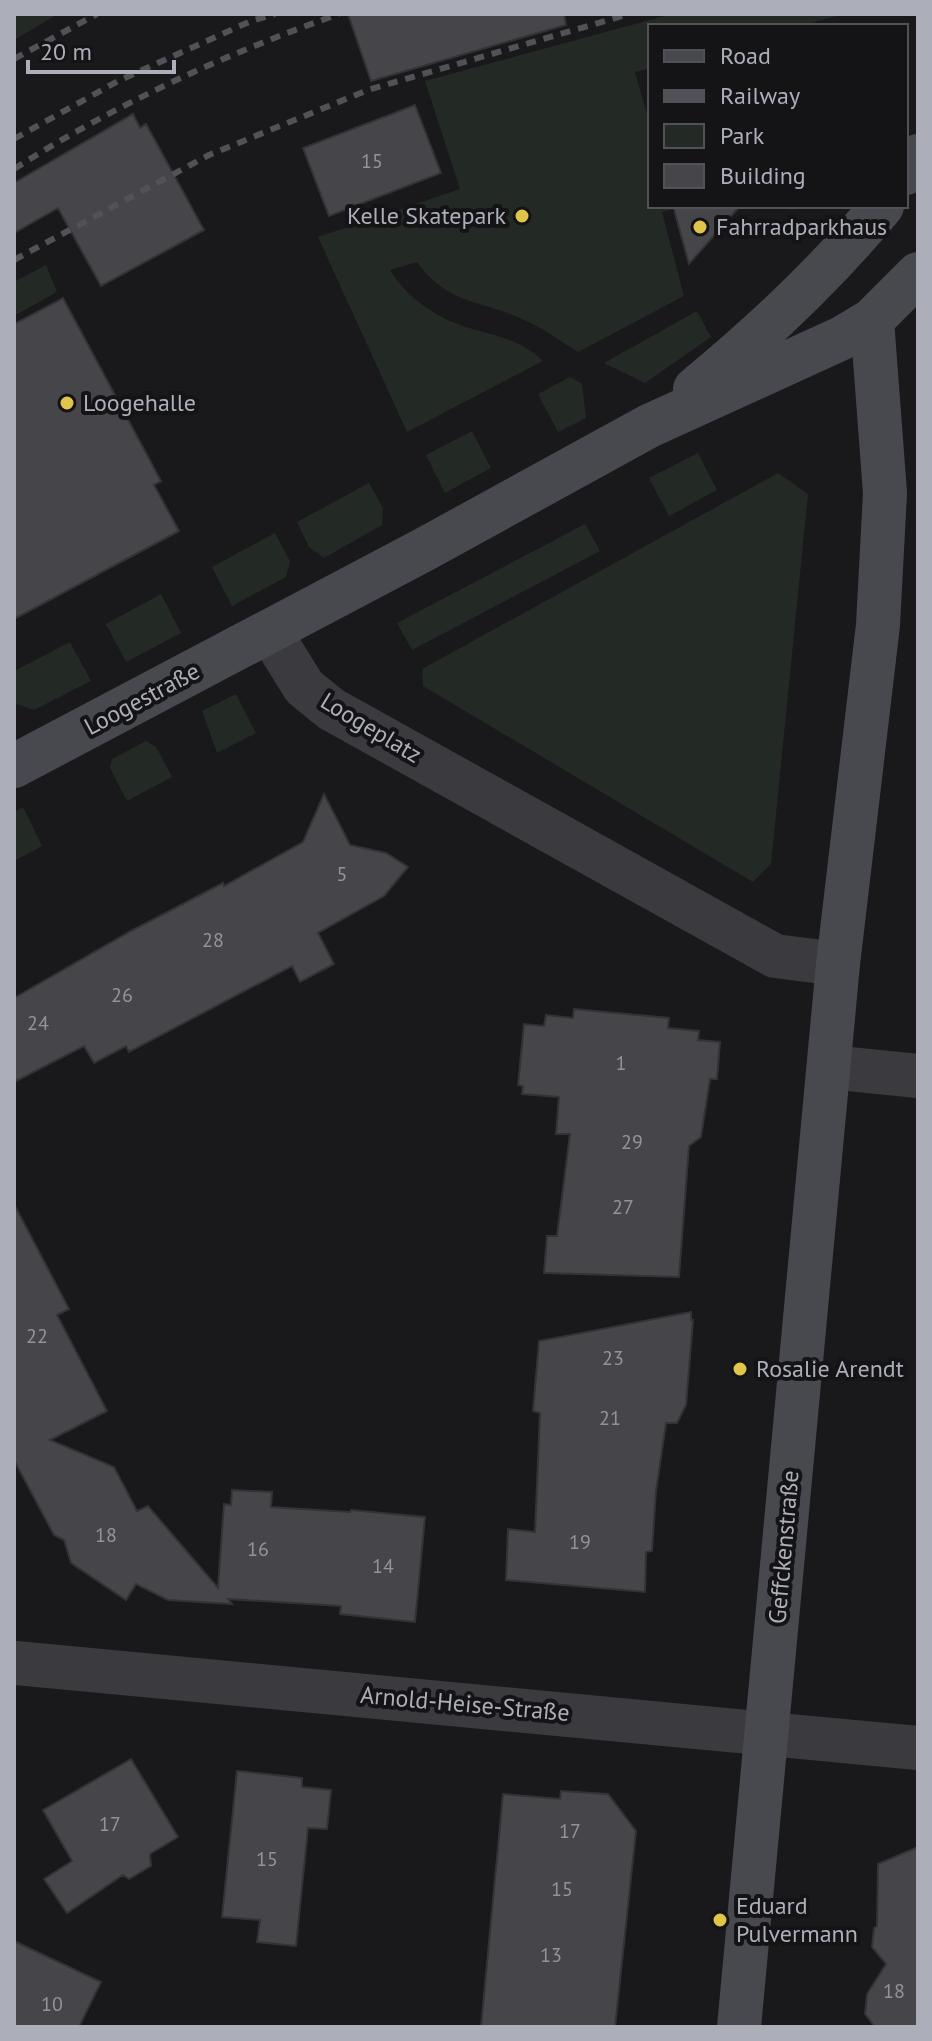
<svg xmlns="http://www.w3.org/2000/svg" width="932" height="2041" viewBox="0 0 932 2041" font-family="'PT Sans',sans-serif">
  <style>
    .green { fill: #232a25 }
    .building { fill: #46464a; stroke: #333336; stroke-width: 2 }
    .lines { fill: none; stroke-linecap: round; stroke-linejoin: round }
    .street { stroke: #3a3a3f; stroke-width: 44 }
    .secondary { stroke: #48494f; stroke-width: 44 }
    .rail { stroke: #515258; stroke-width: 6; stroke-dasharray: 10 8; stroke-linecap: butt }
    .poi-dot { fill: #e1c44a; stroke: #141315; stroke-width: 3 }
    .labels { text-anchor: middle; stroke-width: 8; stroke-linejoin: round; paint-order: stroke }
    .number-label { font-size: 20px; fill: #92949d }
    .poi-label { font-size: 24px; fill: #acaeb9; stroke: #141315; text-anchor: start }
    .street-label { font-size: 24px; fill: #acaeb9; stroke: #141315 }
  </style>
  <rect width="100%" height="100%" fill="#19181a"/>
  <path class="green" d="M14 14H58L14 40Z
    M672 14H844L800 26H650V68L635 72 650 124V206H673L674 209 662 212 684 296 578 352C560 341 543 328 524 320 480 299 449 306 417 262L390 270C408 299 437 318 469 328 499 337 520 339 543 361L407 432 318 237 460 189 425 81Z
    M46 265 57 292 14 316V282Z
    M697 311 711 337 645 383 604 363Z
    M570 377 582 384 586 418 558 432 538 394Z
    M472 431 491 468 445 493 426 455Z
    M698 453 717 490 669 516 649 478Z
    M778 473 808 494 771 864 753 882 423 686 422 669Z
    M369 483 383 508 382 525 324 558 309 547 297 522Z
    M585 524 600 551 412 650 397 623Z
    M275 533 290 561 286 577 232 606 212 567Z
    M161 594 181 633 126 662 106 624Z
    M70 642 91 681 34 710 14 703V671Z
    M236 694 256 733 217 753 202 711Z
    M146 741 156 747 172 777 127 801 110 768 112 759Z
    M23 807 42 846 14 861V812Z"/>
  <path class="building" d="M348 14H564L566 25 371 81Z
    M415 105 441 173 329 216 303 148Z
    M133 114 140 128 146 124 204 230 101 286 58 208 14 233V183Z
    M673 206H740L689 264Z
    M63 298 161 481 154 485 179 531 14 619V324Z
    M324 794 350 845 386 853 408 867 384 896 318 933 334 964 300 982 292 966 129 1052 126 1046 94 1063 84 1046 14 1082V998L131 931 223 883 224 886 303 842Z
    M574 1009 669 1018 668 1028 699 1031 698 1040 720 1042 717 1079H710L701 1137 689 1146 679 1277 544 1273 547 1236H557L570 1134H556L559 1097 522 1094 523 1086 518 1085 524 1024 544 1026 546 1015 573 1018Z
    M14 1204 69 1309 57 1315 107 1411 50 1440 114 1467 137 1511 148 1506 218 1588 224 1504 231 1505 232 1490 272 1492 271 1507 350 1512 351 1510 425 1517 415 1622 340 1614 341 1606 228 1599 232 1604 168 1600 136 1584 126 1600 71 1563 64 1540 54 1535 14 1460Z
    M691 1312V1320H693L686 1405 677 1423H666L656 1491 652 1551 646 1552 645 1592 506 1580 508 1529 535 1532 540 1413 533 1411 539 1341Z
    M131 1759 178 1837 150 1854 151 1866 129 1879 123 1875 67 1913 44 1879 72 1861 43 1810Z
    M237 1771 302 1778V1787L331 1790 327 1829 308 1828 296 1946 257 1942 260 1920 222 1917Z
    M561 1791 608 1794 636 1831 615 2027H481L503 1794 560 1799Z
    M918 1847V2027H875L865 2014 867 1994 886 1964 872 1947 874 1928 877 1926 878 1864Z
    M14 1941 101 1982 79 2027H14Z"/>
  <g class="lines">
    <path class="street" d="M270 632 304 687 331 709 775 956 838 964
      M829 1067 918 1076
      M16 1663 918 1748"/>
    <path class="secondary" d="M906 173 918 156
      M695 389C763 333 826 274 882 206
      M14 766 425 549 649 426 842 338 872 320 918 274
      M739 2027 838 964 878 625 885 493 872 320"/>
    <path class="rail" d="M14 59 97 14
      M14 139 118 81 251 21 275 14
      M14 169C116 104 225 54 339 14
      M14 260 209 155 368 90 629 14"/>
  </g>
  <g class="poi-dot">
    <circle cx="522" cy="216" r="8"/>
    <circle cx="700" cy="227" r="8"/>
    <circle cx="67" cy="403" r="8"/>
    <circle cx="740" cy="1369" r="8"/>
    <circle cx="720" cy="1920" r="8"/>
  </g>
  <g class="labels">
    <g class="number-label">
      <text x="372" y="168">15</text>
      <text x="342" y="881">5</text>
      <text x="213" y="947">28</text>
      <text x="122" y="1002">26</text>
      <text x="38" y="1030">24</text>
      <text x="621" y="1070">1</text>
      <text x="632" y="1149">29</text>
      <text x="623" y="1214">27</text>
      <text x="37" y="1343">22</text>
      <text x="613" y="1365">23</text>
      <text x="610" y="1425">21</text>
      <text x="106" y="1542">18</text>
      <text x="580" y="1549">19</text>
      <text x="258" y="1556">16</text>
      <text x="383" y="1573">14</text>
      <text x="110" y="1831">17</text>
      <text x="570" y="1838">17</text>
      <text x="267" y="1866">15</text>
      <text x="562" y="1896">15</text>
      <text x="551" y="1962">13</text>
      <text x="894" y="1998">18</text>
      <text x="52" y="2011">10</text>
    </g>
    <g class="poi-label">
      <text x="506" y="224" text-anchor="end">Kelle Skatepark</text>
      <text x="716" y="235">Fahrradparkhaus</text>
      <text x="83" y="411">Loogehalle</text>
      <text x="756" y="1377">Rosalie Arendt</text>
      <text x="736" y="1914">Eduard<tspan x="736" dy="28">Pulvermann</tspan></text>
    </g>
    <g class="street-label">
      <text transform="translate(142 699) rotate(-28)" y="8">Loogestraße</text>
      <text transform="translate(371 728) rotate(31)" y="8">Loogeplatz</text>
      <text transform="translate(784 1547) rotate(-85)" y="8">Geffckenstraße</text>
      <text transform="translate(465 1704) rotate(5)" y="8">Arnold-Heise-Straße</text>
    </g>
  </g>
  <rect width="932" height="2041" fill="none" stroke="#acaeb9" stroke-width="32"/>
  <rect x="648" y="24" width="260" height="184" fill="#141315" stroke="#515157" stroke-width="2"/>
  <rect x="664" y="50" width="40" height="12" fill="#48494f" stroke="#515157" stroke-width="2"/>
  <text x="720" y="64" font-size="24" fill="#acaeb9">Road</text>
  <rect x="664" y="90" width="40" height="12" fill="#515258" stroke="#515157" stroke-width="2"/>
  <text x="720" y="104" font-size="24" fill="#acaeb9">Railway</text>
  <rect x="664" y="124" width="40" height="24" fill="#232a25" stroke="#515157" stroke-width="2"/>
  <text x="720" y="144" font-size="24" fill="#acaeb9">Park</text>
  <rect x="664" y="164" width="40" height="24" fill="#46464a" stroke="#515157" stroke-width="2"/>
  <text x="720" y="184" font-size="24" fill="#acaeb9">Building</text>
  <path d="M28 60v12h146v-12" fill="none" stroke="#acaeb9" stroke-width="4"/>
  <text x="40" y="60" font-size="24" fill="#acaeb9" stroke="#141315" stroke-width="6" paint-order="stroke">20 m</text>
</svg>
